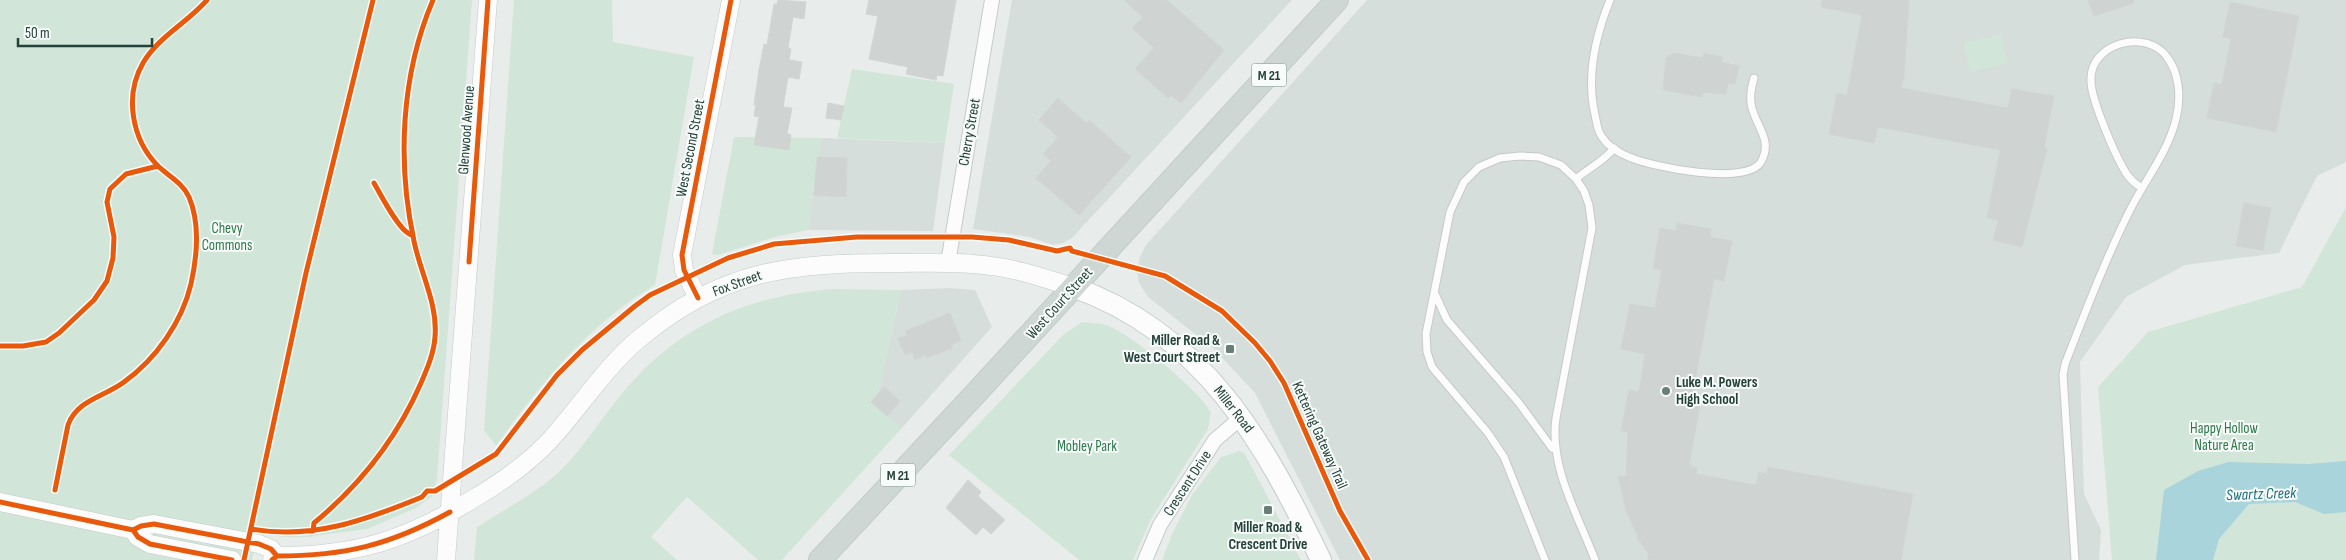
<svg xmlns="http://www.w3.org/2000/svg" width="2346" height="560" viewBox="0 0 2346 560" font-family="'Sofia Sans Condensed',sans-serif">
  <style>
    .built { fill: #d6dedb }
    .green { fill: #d1e6d8 }
    .water { fill: #a9d4db }
    .building { fill: #cfd4d2; stroke: #d1d6d4 }
    .lines { fill: none; stroke-linecap: round; stroke-linejoin: round }
    .service-casing { stroke: #c5cac8; stroke-width: 9 }
    .minor-casing { stroke: #c5cac8; stroke-width: 16 }
    .tertiary-casing { stroke: #c5cac8; stroke-width: 19 }
    .secondary-casing { stroke: #c3cbc8; stroke-width: 22 }
    .primary-casing { stroke: #c3ccc9; stroke-width: 24 }
    .service { stroke: #fcfcfc; stroke-width: 7 }
    .minor { stroke: #fcfcfc; stroke-width: 14 }
    .tertiary { stroke: #fcfcfc; stroke-width: 18 }
    .secondary { stroke: #fcfcfc; stroke-width: 20 }
    .primary { stroke: #cfd7d5; stroke-width: 22 }
    .cycleway-casing { stroke: #f7fbf9; stroke-width: 8 }
    .cycleway { stroke: #e8590c; stroke-width: 5 }
    .poi-dot { fill: #697e78; stroke: #f7fbf9; stroke-width: 2 }
    .labels { text-anchor: middle; stroke-width: 4; stroke-linejoin: round; paint-order: stroke }
    .shield { fill: #f7fbf9; stroke: #637a73; stroke-width: 1 }
    .shield-label { font-size: 14px; font-weight: bold; fill: #24423a }
    .street-label { font-size: 15px; fill: #24423a; stroke: #f7fbf9 }
    .park-label { font-size: 15px; fill: #2d7a4b; stroke: #f7fbf9 }
    .poi-label { font-size: 15px; font-weight: bold; fill: #24423a; stroke: #f7fbf9; text-anchor: end }
    .water-label { font-size: 16px; font-style: italic; fill: #1c6f80; stroke: #f7fbf9 }
  </style>
  <rect width="100%" height="100%" fill="#e8edeb"/>
  <path class="built" d="M1012 0H1292L1072 238 1063 243 1053 245 1030 237 973 229Z
    M1367 0H2346V162L2317 176 2279 253 2185 265 2126 297 2080 362 2084 494 2101 530 2099 560H1340L1255 393 1213 348 1148 297 1139 283 1137 270 1140 257 1146 245Z
    M821 138 945 143 933 231 808 230Z
    M950 288 975 290 992 327 901 429 875 406 901 290Z"/>
  <path class="green" d="M0 0H472L437 480 432 496 416 508 367 529 308 537H283L259 532 252 560H0Z
    M514 0H612L613 42 694 57 655 285C589 324 539 385 496 446L484 430Z
    M2001 34 2007 63 1970 72 1964 43Z
    M852 69 954 84 945 143 837 138Z
    M734 137 821 138 808 230 775 237 718 255 712 254Z
    M2346 207V560H2112L2098 387 2148 332 2302 287Z
    M834 289 901 290 875 406 901 429 782 560H758L687 497 651 537 677 560H474L477 527C505 509 537 493 561 470 585 446 603 415 625 390 681 324 750 295 834 289Z
    M1082 322C1089 323 1099 323 1106 325 1132 334 1196 388 1211 412L1208 429 1151 519 1133 560H1079L949 455 1064 334Z
    M1240 451 1245 454 1301 560H1162L1172 534 1192 495 1221 457Z"/>
  <path class="water" d="M2346 461V512L2324 514 2295 502 2249 504 2219 539 2213 560H2156L2164 490 2198 471 2228 462 2309 464Z"/>
  <path class="building" d="M778 0 806 2 804 19 793 17 788 48 791 49 789 60 802 62 799 79 788 77 783 107 792 108 787 134 791 135 789 150 754 145 759 117 754 116 756 105H754L759 70 764 44 767 45 774 4H777Z
    M869 0H956L943 76 937 75 936 80 906 74 908 67 869 59 878 16 866 14Z
    M1124 0H1167L1224 50 1181 103 1171 95 1168 98 1135 69 1154 48 1132 28 1143 17Z
    M1822 0H1909L1904 77 1901 88 2008 108 2012 89 2054 96 2044 148 2047 149 2022 247 1993 240 1998 220 1987 218 2000 150 1878 127 1874 143 1829 134 1837 93 1847 95 1862 15 1821 7Z
    M2088 0H2134V3L2094 16Z
    M2230 2 2299 16 2276 132 2207 118 2214 83 2222 85 2231 38 2223 37Z
    M1674 53 1703 58 1704 53 1723 57 1721 62 1739 66 1735 84 1728 83 1726 94 1704 92 1701 97 1663 90 1666 58Z
    M1058 98 1086 123 1089 120 1131 157 1079 215 1036 178 1051 161 1043 154 1058 137 1039 120Z
    M828 103 844 106 841 120 826 118Z
    M817 157 847 158 846 197 814 195Z
    M2244 203 2271 208 2263 250 2236 246Z
    M1677 223 1711 229 1710 237 1732 241 1724 281 1714 279 1691 402 1700 405 1689 466 1697 468 1696 474 1756 485 1759 472 1767 474 1768 467 1913 494 1901 560H1649L1648 553 1637 538 1638 537 1626 510 1618 477 1626 476 1628 432 1621 431 1629 390 1639 392 1645 354 1621 349 1630 304 1655 308 1662 270 1653 269 1660 228 1676 231Z
    M950 313 961 341 951 345 952 348 927 358 926 355 915 360 912 352 905 355 898 338 907 335 905 331Z
    M884 387 900 401 887 416 871 402Z
    M968 480 981 492 978 496 1005 520 991 534 983 527 976 535 946 508Z"/>
  <g class="lines">
    <g class="service-casing">
      <path id="service" d="M1610 0C1595 37 1586 76 1595 115 1597 123 1597 131 1602 137 1608 146 1619 153 1629 157 1652 167 1746 186 1761 162 1773 140 1757 128 1752 108 1749 98 1751 88 1754 78
        M1576 179C1588 168 1605 161 1614 148
        M1435 294 1447 320 1519 403 1552 448
        M1545 560 1504 457 1488 433 1432 367 1427 352 1426 334 1450 212 1464 182 1479 167 1500 158 1520 156 1539 157 1561 165 1576 179 1584 191 1589 205 1592 228 1556 418C1549 467 1578 515 1595 560
        M2075 560 2063 375 2065 364C2085 313 2105 260 2130 210 2145 180 2168 152 2176 119 2181 99 2180 74 2167 57 2146 28 2089 43 2091 81 2091 100 2117 160 2128 176 2132 181 2137 185 2142 188"/>
    </g>
    <g class="minor-casing">
      <path id="minor" d="M948 263 992 0
        M1145 560 1160 525 1215 440 1242 417"/>
    </g>
    <g class="tertiary-casing">
      <path id="tertiary" d="M698 298 684 270 682 255 731 0
        M0 502 133 530 141 526 154 524 259 544 271 549 277 556
        M133 530 138 537 150 544 232 560
        M272 560 277 556C356 556 406 540 473 499 502 482 528 464 551 439 581 406 605 367 640 338 721 270 790 263 892 263 925 263 958 261 991 266 1019 269 1046 279 1073 287
        M446 560 488 0"/>
    </g>
    <g class="secondary-casing">
      <path id="secondary" d="M1073 287C1205 334 1264 442 1321 560"/>
    </g>
    <g class="primary-casing">
      <path id="primary" d="M820 560 977 392 1337 0"/>
    </g>
    <use href="#service" class="service"/>
    <use href="#minor" class="minor"/>
    <use href="#tertiary" class="tertiary"/>
    <use href="#secondary" class="secondary"/>
    <use href="#primary" class="primary"/>
    <g class="cycleway-casing">
      <path id="cycleway" d="M374 183C381 195 400 233 412 235
        M469 262 488 0
        M698 298 684 270 682 255 731 0
        M0 346H23L46 342 59 333 94 300 107 281 113 258 114 237 107 202 110 189 126 174 158 166
        M55 490 68 425C77 400 104 397 124 382 156 359 182 322 191 284 197 257 200 223 189 197 182 182 168 176 157 165 132 139 124 96 143 63 158 37 187 23 207 0
        M0 502 133 530 141 526 154 524 259 544 271 549 277 556
        M251 529C312 540 366 520 422 497L427 491H435L496 454 557 375 582 350 635 306 650 295 728 258 774 244 857 237H972L1009 240 1057 251 1070 248 1072 251 1165 276 1222 311 1255 343 1270 361 1284 383 1340 511 1368 560
        M133 530 138 537 150 544 232 560
        M313 531 314 523C360 485 397 438 421 383 427 369 434 353 435 337 438 304 420 272 414 241 397 162 401 75 433 0
        M244 560 306 273 373 0
        M272 560 277 556C345 556 390 545 450 512"/>
    </g>
    <use href="#cycleway" class="cycleway"/>
  </g>
  <g class="poi-dot">
    <rect x="1225" y="344" width="10" height="10" rx="2.5"/>
    <circle cx="1666" cy="391" r="5"/>
    <rect x="1263" y="505" width="10" height="10" rx="2.5"/>
  </g>
  <g class="labels">
    <g class="shield">
      <rect x="1251.5" y="63.5" width="35" height="23" rx="4"/>
      <rect x="880.5" y="463.5" width="35" height="23" rx="4"/>
    </g>
    <g class="shield-label">
      <text x="1269" y="80">M 21</text>
      <text x="898" y="480">M 21</text>
    </g>
    <g class="street-label">
      <text transform="translate(466 130) rotate(-86)" y="5">Glenwood Avenue</text>
      <text transform="translate(969 132) rotate(-80)" y="5">Cherry Street</text>
      <text transform="translate(690 148) rotate(-79)" y="5">West Second Street</text>
      <text transform="translate(737 283) rotate(-20)" y="5">Fox Street</text>
      <text transform="translate(1059 303) rotate(-48)" y="5">West Court Street</text>
      <text transform="translate(1234 409) rotate(52)" y="5">Miller Road</text>
      <text transform="translate(1320 435) rotate(66)" y="5">Kettering Gateway Trail</text>
      <text transform="translate(1187 483) rotate(-57)" y="5">Crescent Drive</text>
    </g>
    <g class="park-label">
      <text x="227" y="233">Chevy<tspan x="227" dy="17">Commons</tspan></text>
      <text x="2224" y="433">Happy Hollow<tspan x="2224" dy="17">Nature Area</tspan></text>
      <text x="1087" y="451">Mobley Park</text>
    </g>
    <g class="poi-label">
      <text x="1220" y="345">Miller Road &amp;<tspan x="1220" dy="17">West Court Street</tspan></text>
      <text x="1676" y="387" text-anchor="start">Luke M. Powers<tspan x="1676" dy="17">High School</tspan></text>
      <text x="1268" y="532" text-anchor="middle">Miller Road &amp;<tspan x="1268" dy="17">Crescent Drive</tspan></text>
    </g>
    <g class="water-label">
      <text transform="translate(2261 493) rotate(-2)" y="6">Swartz Creek</text>
    </g>
  </g>
  <path d="M18 38v8h134v-8" fill="none" stroke="#24423a" stroke-width="2.5"/>
  <text x="25" y="38" font-size="15" fill="#24423a" stroke="#f7fbf9" stroke-width="4" paint-order="stroke">50 m</text>
</svg>
